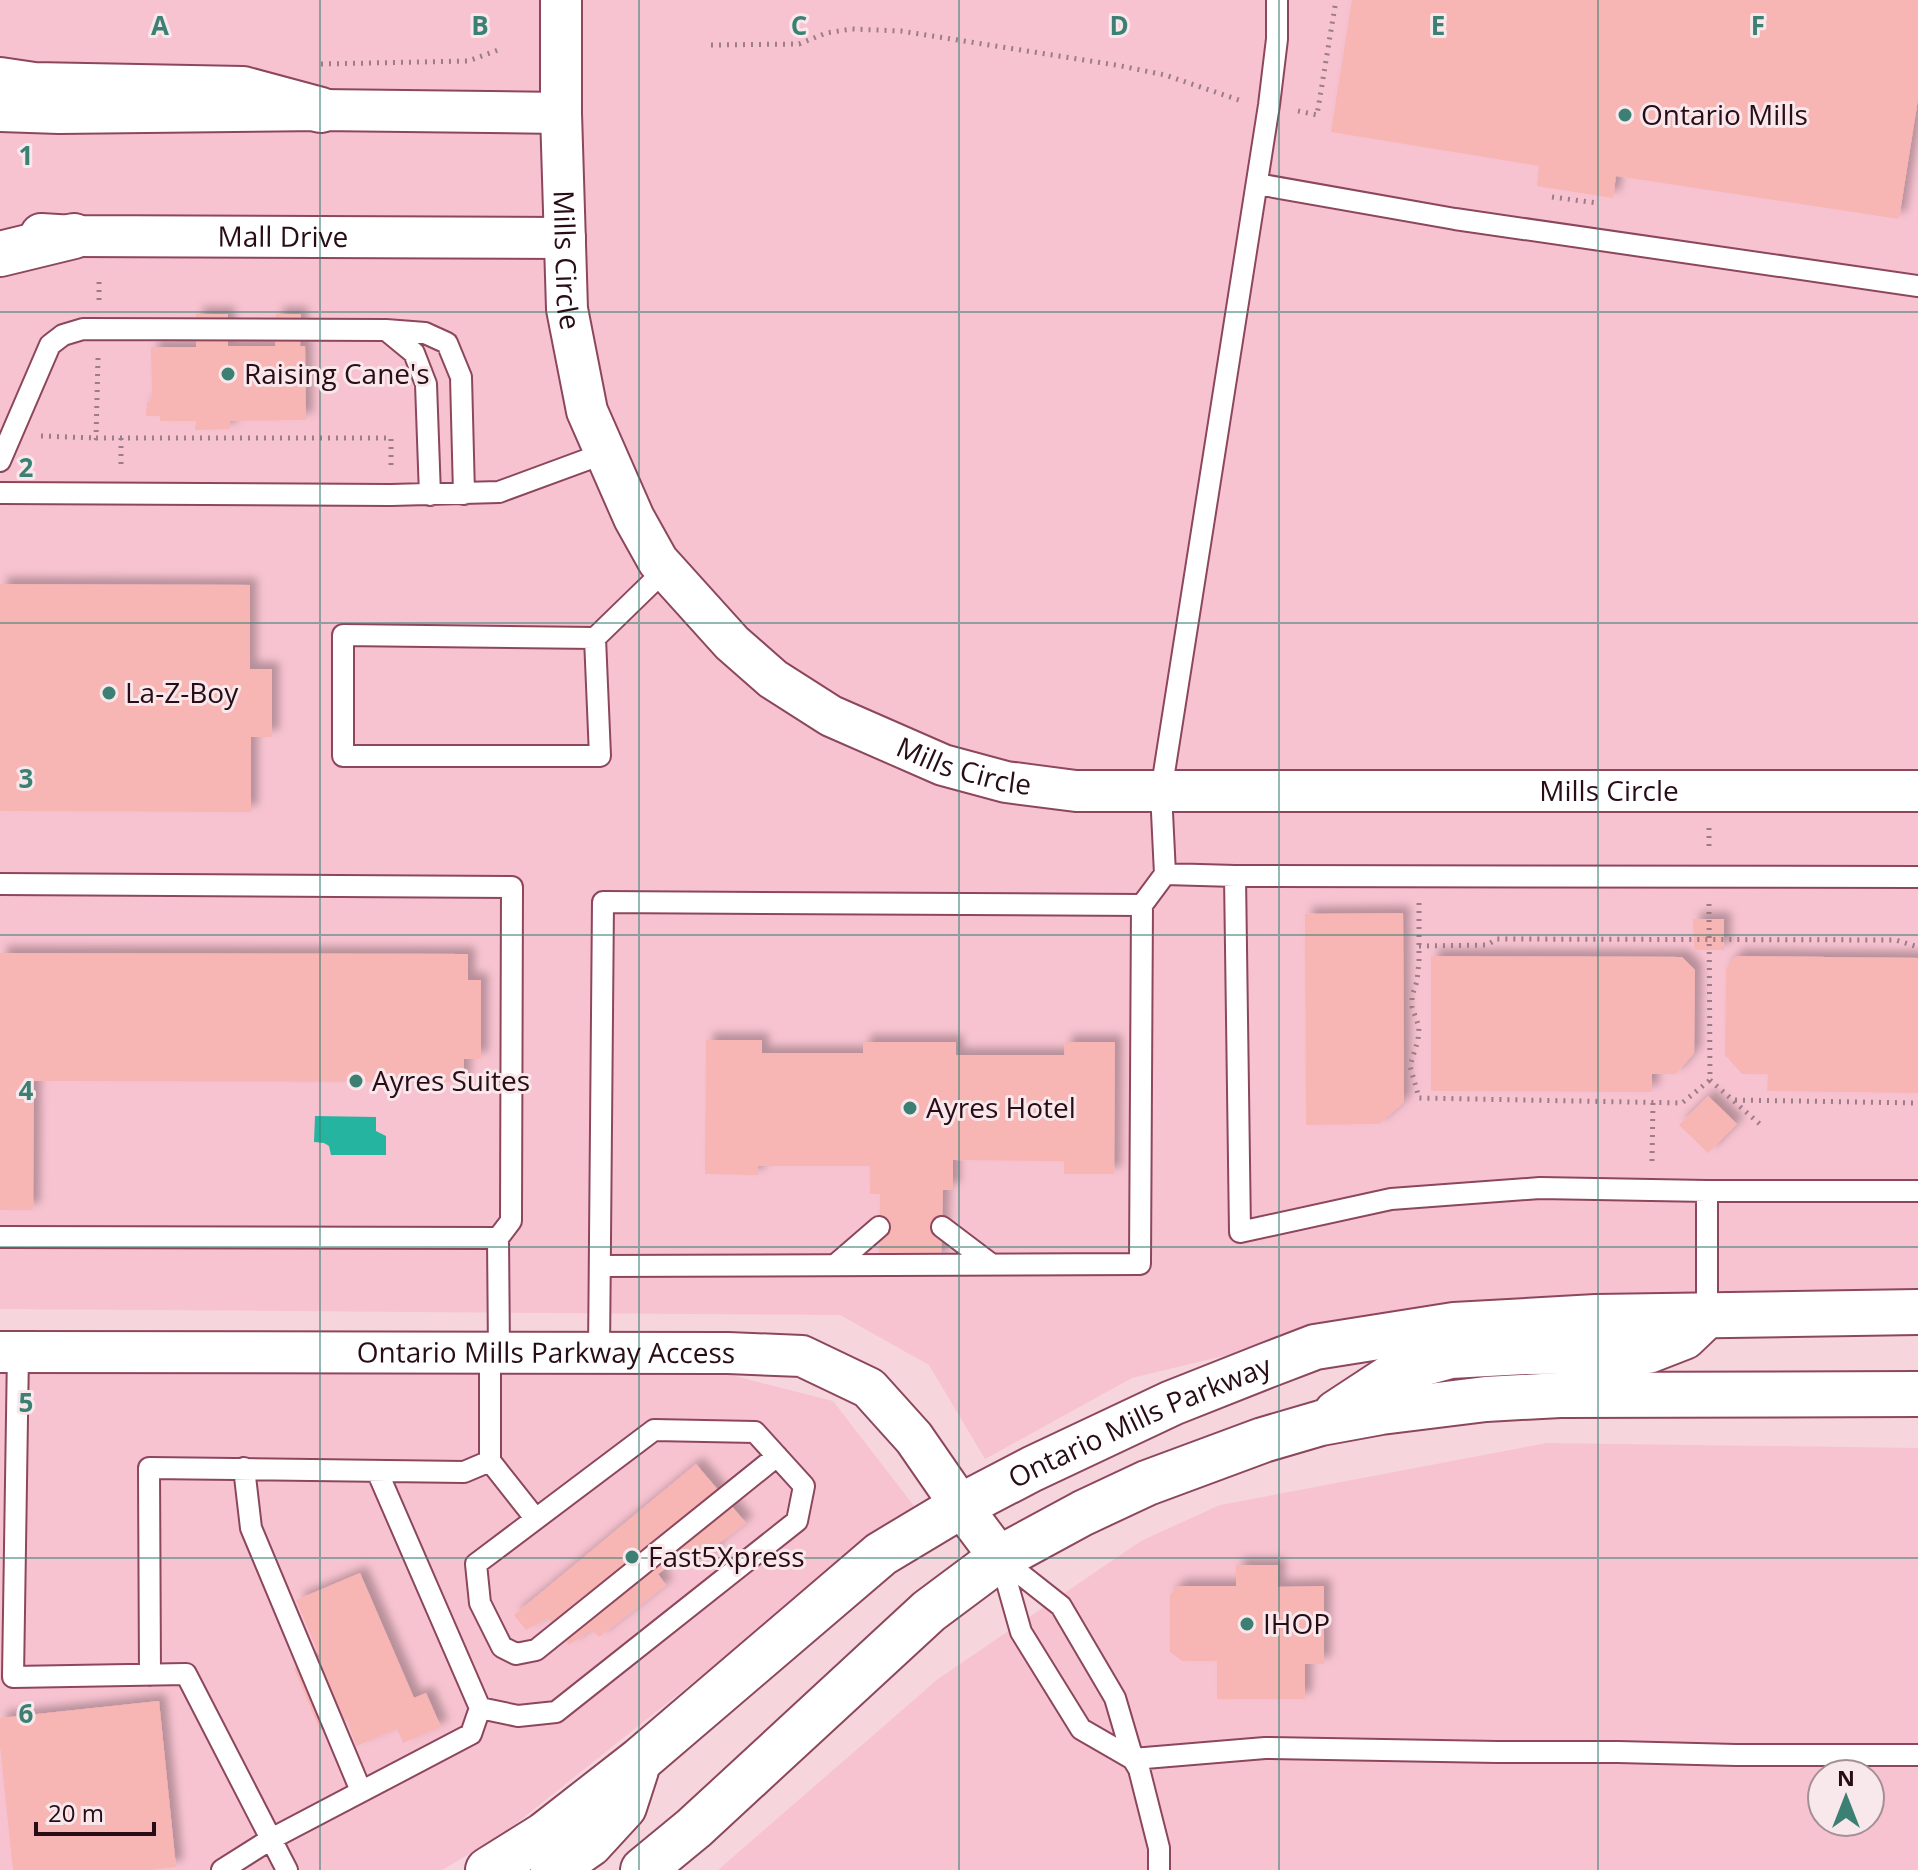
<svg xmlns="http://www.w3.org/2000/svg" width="1918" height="1870" viewBox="0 0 1918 1870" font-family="'Open Sans',sans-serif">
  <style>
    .built { fill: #f8c3d1; fill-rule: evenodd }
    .water { fill: #24b4a0 }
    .building { fill: #f7b5b4; filter: url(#shadow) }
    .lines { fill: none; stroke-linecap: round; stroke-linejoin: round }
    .service-casing { stroke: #8c475d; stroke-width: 24 }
    .minor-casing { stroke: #8c475d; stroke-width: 44 }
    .secondary-casing { stroke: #8c475d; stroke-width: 48 }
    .primary-casing { stroke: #8c475d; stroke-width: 48 }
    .path { stroke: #9b7d86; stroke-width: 5; stroke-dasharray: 2 6; stroke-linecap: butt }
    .service { stroke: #fff; stroke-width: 20 }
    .minor { stroke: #fff; stroke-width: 40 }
    .secondary { stroke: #fff; stroke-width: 44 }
    .primary { stroke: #fff; stroke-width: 44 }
    .grid { fill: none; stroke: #3c8074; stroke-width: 2; stroke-opacity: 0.55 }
    .poi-dot { fill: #3c8074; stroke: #f8e7eb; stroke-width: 3 }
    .labels { text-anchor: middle; stroke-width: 6; stroke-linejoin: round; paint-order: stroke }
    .poi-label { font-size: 28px; fill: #280c16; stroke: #f8e7eb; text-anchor: start }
    .street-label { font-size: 28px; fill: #280c16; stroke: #f8e7eb }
    .grid-label { font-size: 26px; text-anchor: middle; font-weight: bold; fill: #3c8074; stroke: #f8e7eb; stroke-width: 6; stroke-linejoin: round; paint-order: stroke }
  </style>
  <defs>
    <filter id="shadow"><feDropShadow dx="7" dy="-7" stdDeviation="4" flood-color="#0004"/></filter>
  </defs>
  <rect width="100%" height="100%" fill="#f6d5dd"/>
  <path class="built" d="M0 0H1918V1299L1434 1305 1132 1378 985 1459 929 1365 840 1315 0 1309Z
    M0 1367 715 1371 833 1401 914 1506 503 1834 442 1870H0Z
    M1547 1443 1918 1448V1870H718L938 1679 1141 1541 1220 1505ZM1822 1774H1870V1822H1822Z"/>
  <path class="water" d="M315 1116 376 1117V1131L386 1136V1155H331L329 1146 324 1143 314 1142Z"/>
  <path class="building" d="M1352 0H1918V99L1899 219 1616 176 1613 198 1537 186 1539 166 1331 132Z
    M196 314H228V346H275L276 314H301L300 346H305L306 420 230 421V429L195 430 196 421H160V416H146L147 402H152L151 347H196Z
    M0 584 250 585V669H272V737H251V812L0 811Z
    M1403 913 1404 1102 1379 1124 1306 1125 1305 914Z
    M1693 919H1724V950H1694Z
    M0 953 468 954V980H481V1059H464V1082L34 1081 33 1210H0Z
    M1431 956 1682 957 1695 970 1694 1053 1676 1074H1652V1092L1431 1091Z
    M1736 956 1918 958V1093L1767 1091 1768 1074H1742L1725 1055 1726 968Z
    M706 1040H762V1053H863V1042H956V1055H1064L1065 1042H1115L1114 1174H1064V1161L953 1160V1190H943L941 1260 879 1259 880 1194H870V1166H758V1175L705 1174Z
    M1708 1096 1737 1124 1708 1153 1679 1125Z
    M696 1464 746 1523 714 1547 717 1550 701 1563 690 1551 658 1574 666 1585 599 1637 591 1630 569 1645 548 1618 526 1630 514 1615Z
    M1236 1565H1278V1587L1324 1586V1664H1305V1699H1217V1661H1182L1170 1652V1595L1178 1586H1236Z
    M360 1573 414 1698 426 1693 441 1727 403 1743 397 1729 356 1746 347 1719 320 1730 294 1668 320 1657 296 1600Z
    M159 1701 176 1867 149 1870H13L0 1746V1718Z"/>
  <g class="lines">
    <g class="service-casing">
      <path id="service" d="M1257 184 1455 219 1918 286
        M386 330 414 353 426 384 430 495
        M0 461 50 345 63 335 83 329 386 330 425 333 447 343 461 377 464 494
        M0 493 391 495 499 492 605 453
        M595 638 600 756H343V635L595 638 666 569
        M1165 874 1235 876 1240 1232 1391 1199 1540 1188 1707 1191V1315
        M1235 876 1918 877
        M0 884 512 887 511 1221 498 1238 499 1353
        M1707 1191H1918
        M942 1227 991 1264
        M0 1237 498 1238
        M835 1265 879 1227
        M600 1266 1140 1264 1142 905
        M18 1352 13 1677 186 1674 287 1870
        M599 1353 603 902 1142 905 1165 874 1161 792 1269 105 1277 39V0
        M490 1461 535 1518
        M244 1468 251 1528 361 1791
        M1000 1558 1021 1632 1081 1729 1133 1759 1265 1748 1497 1752H1618L1736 1755H1918
        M1000 1558 1061 1606 1115 1698 1133 1759 1139 1769 1159 1848V1870
        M150 1675 149 1468 464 1472 490 1461V1353
        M480 1708 518 1716 556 1712 797 1521 804 1486 755 1432 654 1430 476 1564 480 1603 502 1647 516 1654 536 1650 777 1456
        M222 1870 271 1839 471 1734 480 1708 377 1471"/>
    </g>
    <g class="minor-casing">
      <g id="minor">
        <path id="s1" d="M561 0V113L567 309 587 411 634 518 658 561 732 643 773 679 831 716 943 765 1006 782 1076 791H1918"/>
        <path d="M0 111 59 113 321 110 561 113"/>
        <path id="s2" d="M41 234 74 236 565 238"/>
        <path id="s3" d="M0 1352 728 1353 802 1356 869 1388 914 1438 961 1506 1000 1558"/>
      </g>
    </g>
    <g class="secondary-casing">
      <g id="secondary">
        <path d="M1336 1413 1403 1369 1450 1356 1524 1352 1648 1351 1684 1337 1707 1315"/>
        <path id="s4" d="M488 1870 544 1835 640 1760 881 1554 961 1506 1032 1469 1172 1403 1268 1365 1315 1347 1454 1325 1596 1317 1918 1312"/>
        <path d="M553 1870 590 1844 624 1807 636 1770"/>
        <path d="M643 1870 694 1828 929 1611 1000 1558 1083 1513 1147 1483 1263 1440 1321 1423 1381 1412 1486 1399 1560 1395 1918 1394"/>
      </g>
    </g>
    <g class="primary-casing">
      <path id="primary" d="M0 80 34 85 243 89 321 110
        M0 254 74 236"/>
    </g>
    <path class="path" d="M711 45 799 44 826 33 852 29 901 31 1116 65 1165 75 1239 100
      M321 64 468 61 498 50
      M1298 111 1317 115 1336 0
      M1552 197 1597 203
      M99 300V281
      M98 358 96 438H391V466
      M41 436 96 438
      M121 438V465
      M1709 828V850
      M1419 903V961L1417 981 1412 996V1007L1419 1027 1418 1040 1410 1066 1419 1098 1682 1103 1710 1080
      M1709 904 1710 1080 1762 1126
      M1419 946 1487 945 1497 939 1896 940 1918 947
      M1735 1100 1918 1103
      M1652 1161 1653 1102"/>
    <use href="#service" class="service"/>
    <use href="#minor" class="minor"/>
    <use href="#secondary" class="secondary"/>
    <use href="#primary" class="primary"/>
  </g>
  <path class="grid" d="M320 0V1870M639 0V1870M959 0V1870M1279 0V1870M1598 0V1870M0 312H1918M0 623H1918M0 935H1918M0 1247H1918M0 1558H1918"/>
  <g class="poi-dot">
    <circle cx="1625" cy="115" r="8"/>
    <circle cx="228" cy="374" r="8"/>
    <circle cx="109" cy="693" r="8"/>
    <circle cx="356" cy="1081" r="8"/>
    <circle cx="910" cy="1108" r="8"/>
    <circle cx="632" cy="1557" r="8"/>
    <circle cx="1247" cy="1624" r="8"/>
  </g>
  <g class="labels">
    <g class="poi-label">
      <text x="1641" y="125">Ontario Mills</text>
      <text x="244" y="384">Raising Cane's</text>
      <text x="125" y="703">La-Z-Boy</text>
      <text x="372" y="1091">Ayres Suites</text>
      <text x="926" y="1118">Ayres Hotel</text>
      <text x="648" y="1567">Fast5Xpress</text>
      <text x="1263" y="1634">IHOP</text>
    </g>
    <g class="street-label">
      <text dy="10" stroke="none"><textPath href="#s2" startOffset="242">Mall Drive</textPath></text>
      <text dy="10" stroke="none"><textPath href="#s1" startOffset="260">Mills Circle</textPath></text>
      <text dy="10" stroke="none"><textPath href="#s1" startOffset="956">Mills Circle</textPath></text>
      <text dy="10" stroke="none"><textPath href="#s1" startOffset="1604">Mills Circle</textPath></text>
      <text dy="10" stroke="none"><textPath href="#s3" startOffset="546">Ontario Mills Parkway Access</textPath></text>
      <text dy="10" stroke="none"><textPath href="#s4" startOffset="796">Ontario Mills Parkway</textPath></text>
    </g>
  </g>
  <g class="grid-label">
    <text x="160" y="35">A</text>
    <text x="480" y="35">B</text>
    <text x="799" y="35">C</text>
    <text x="1119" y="35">D</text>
    <text x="1438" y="35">E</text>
    <text x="1758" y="35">F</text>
    <text x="26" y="165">1</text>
    <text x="26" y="477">2</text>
    <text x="26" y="788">3</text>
    <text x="26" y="1100">4</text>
    <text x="26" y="1412">5</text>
    <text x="26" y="1723">6</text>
  </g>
  <g transform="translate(1846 1798)"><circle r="38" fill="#f8e7eb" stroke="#a58f96" stroke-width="2"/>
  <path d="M0-6L14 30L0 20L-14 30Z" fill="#3c8074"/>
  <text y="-12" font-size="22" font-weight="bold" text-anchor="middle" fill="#280c16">N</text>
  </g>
  <path d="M36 1822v12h118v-12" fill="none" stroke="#280c16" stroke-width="4"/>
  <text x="48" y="1822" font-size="24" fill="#280c16" stroke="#f8e7eb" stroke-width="6" paint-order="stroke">20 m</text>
</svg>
